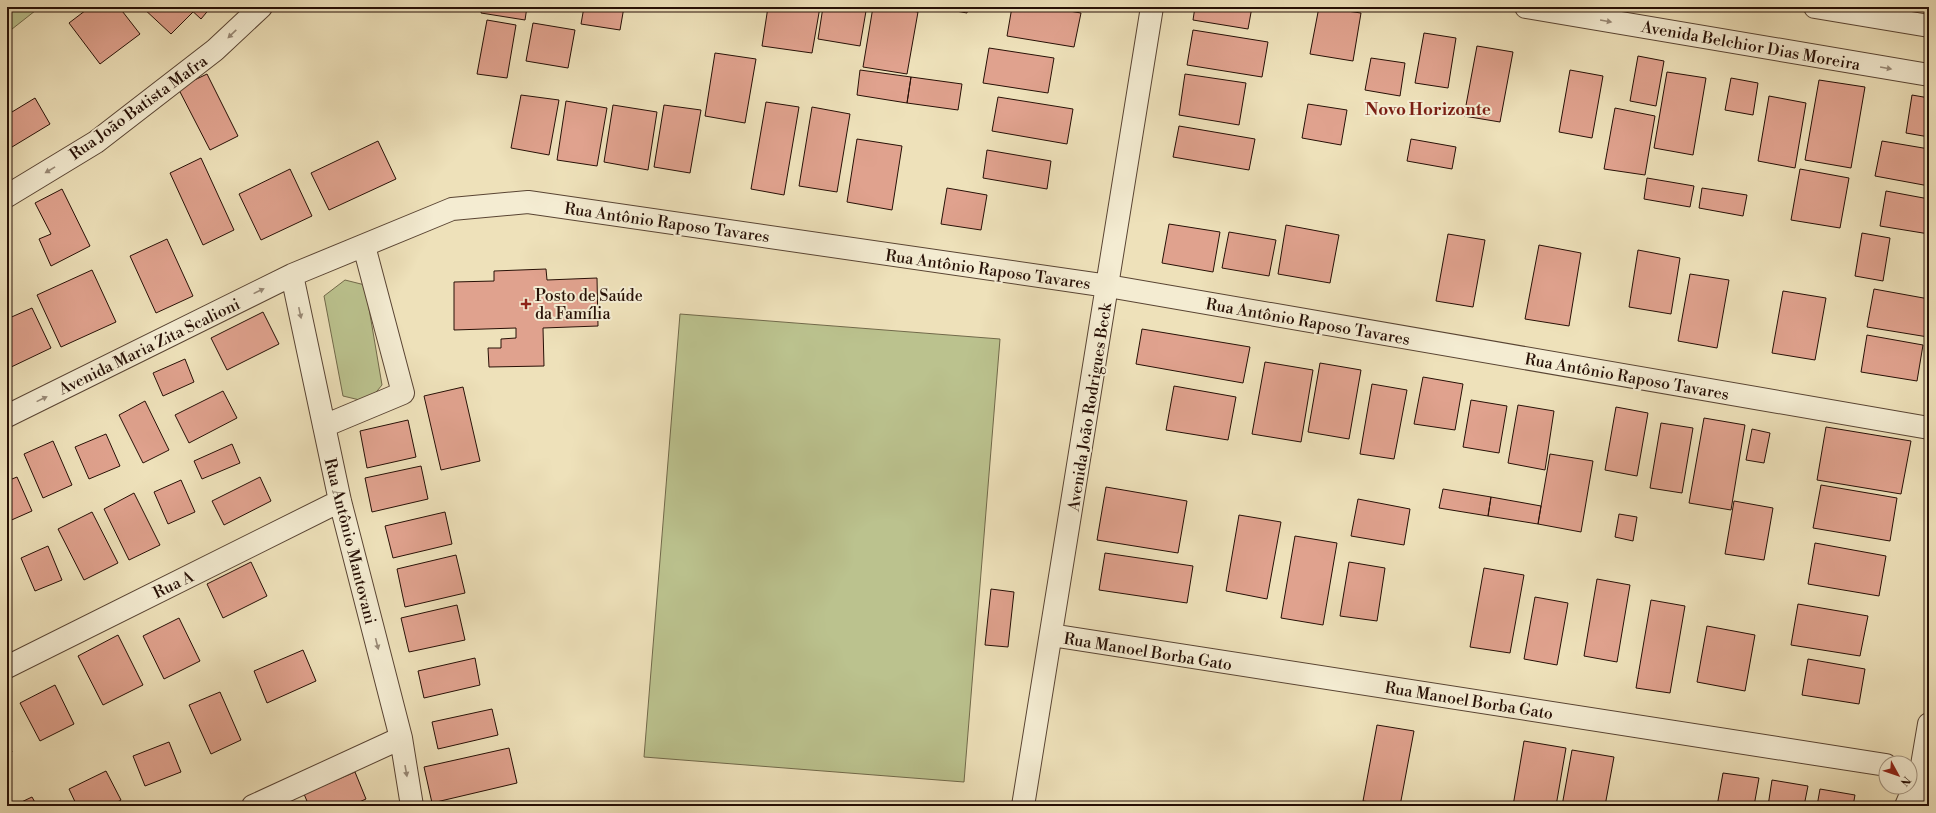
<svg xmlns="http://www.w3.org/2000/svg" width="1936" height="813" viewBox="0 0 1936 813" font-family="'Libre Bodoni',serif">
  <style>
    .green { fill: #bbc28e; stroke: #71694a }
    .building { fill: #e0a28e; stroke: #271006 }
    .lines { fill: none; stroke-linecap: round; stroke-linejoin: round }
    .minor-casing { stroke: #594433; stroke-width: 24 }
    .minor { stroke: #f4ecd2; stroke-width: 22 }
    .oneway { fill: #988976 }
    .poi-dot { fill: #8f2418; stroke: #f4ecd2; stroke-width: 1.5 }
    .labels { text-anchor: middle; stroke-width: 4; stroke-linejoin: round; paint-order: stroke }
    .street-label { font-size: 16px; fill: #271006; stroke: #f4ecd2 }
    .poi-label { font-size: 16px; fill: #271006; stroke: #f4ecd2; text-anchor: start }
    .neighbourhood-label { font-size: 17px; font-weight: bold; fill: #7a1f14; stroke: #f4ecd2 }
  </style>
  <rect width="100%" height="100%" fill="#eee1ba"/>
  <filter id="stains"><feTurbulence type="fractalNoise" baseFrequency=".005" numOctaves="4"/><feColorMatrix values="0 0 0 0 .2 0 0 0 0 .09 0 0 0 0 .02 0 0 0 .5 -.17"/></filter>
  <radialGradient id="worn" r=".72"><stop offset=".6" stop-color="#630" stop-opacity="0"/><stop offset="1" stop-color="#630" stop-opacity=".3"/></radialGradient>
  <path class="green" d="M7 7H40L7 33Z
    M345 280 365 285 382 385 368 402 343 396 324 296Z
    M680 314 1000 339 964 782 644 757Z"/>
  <path class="building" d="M90 7H119L140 34 100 64 69 23Z
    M142 7H187L193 12 171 34Z
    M188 7H211L201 19Z
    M482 7H527L525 20 481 13Z
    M584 7H624L620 30 581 24Z
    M768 7H820L812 53 762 46Z
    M823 7H841L866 11 860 46 818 39Z
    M873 7H888L918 12 907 74 863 67Z
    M934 7H968L967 13Z
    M1012 7H1046L1081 13 1074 47 1007 36Z
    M1195 7H1252L1248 29 1193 20Z
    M1319 7 1361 13 1353 61 1310 54Z
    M487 20 516 25 507 78 477 74Z
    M533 23 575 30 568 68 526 61Z
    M1193 30 1268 42 1262 77 1187 65Z
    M1424 33 1456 38 1448 88 1415 83Z
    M1477 46 1513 52 1500 122 1464 116Z
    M989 48 1054 58 1048 93 983 83Z
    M715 53 756 59 745 123 705 116Z
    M1638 56 1664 61 1656 106 1630 101Z
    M1371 58 1405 63 1400 96 1365 90Z
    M860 70 911 77 907 103 857 95Z
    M1570 70 1603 76 1592 138 1559 132Z
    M1667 72 1706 78 1693 155 1654 148Z
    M207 74 238 136 210 150 178 88Z
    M1185 74 1246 83 1239 125 1179 115Z
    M911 77 962 84 958 110 907 103Z
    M1731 78 1758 83 1753 115 1725 110Z
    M1819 80 1865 87 1851 168 1805 160Z
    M521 95 559 100 549 155 511 148Z
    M1912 95 1929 98V137L1906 133Z
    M1769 96 1806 103 1795 168 1758 161Z
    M998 97 1073 109 1067 144 992 131Z
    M35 98 50 124 12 147 7 139V115Z
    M566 101 607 108 597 166 557 160Z
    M766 102 799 107 784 195 751 189Z
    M1308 104 1347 110 1341 145 1302 138Z
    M613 105 657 112 648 170 604 162Z
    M664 105 701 110 690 173 654 167Z
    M812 107 850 114 837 192 799 186Z
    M1615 108 1655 116 1645 175 1604 169Z
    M1179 126 1255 139 1249 170 1173 157Z
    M857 139 902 146 892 210 847 202Z
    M1411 139 1456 147 1452 169 1407 161Z
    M378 141 396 179 329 210 311 173Z
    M1882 141 1929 149V186L1875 176Z
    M987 150 1051 161 1047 189 983 178Z
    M201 158 234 230 203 245 170 173Z
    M290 169 312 216 261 240 239 194Z
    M1800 169 1849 178 1840 228 1791 220Z
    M1647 178 1694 186 1690 207 1644 199Z
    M947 188 987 195 981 230 941 224Z
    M1702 188 1747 195 1743 216 1699 208Z
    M62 189 90 246 51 266 39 239 51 234 35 203Z
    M1886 191 1929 199V234L1880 226Z
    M1169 224 1220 232 1213 272 1162 263Z
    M1286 225 1339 235 1330 283 1278 274Z
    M1229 232 1276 240 1269 276 1222 268Z
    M1862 233 1890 238 1883 281 1855 276Z
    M1448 234 1485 240 1473 307 1436 301Z
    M167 239 193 296 156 313 130 256Z
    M1539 245 1581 253 1569 326 1525 319Z
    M1638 250 1680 258 1671 314 1629 307Z
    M546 269 547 280 597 278 598 326 543 328 544 366 489 367 488 348H501V339L516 338V328L454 330V282L494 281V271Z
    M92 270 116 322 61 347 37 295Z
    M1690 274 1729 280 1717 348 1678 341Z
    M1874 289 1929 299 1928 337 1867 327Z
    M1783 291 1826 298 1815 360 1772 353Z
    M32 308 51 348 7 369V319Z
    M263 312 279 344 227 370 211 338Z
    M1142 329 1250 347 1243 383 1136 364Z
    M1867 335 1923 345 1917 381 1861 372Z
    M185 359 194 382 163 396 153 373Z
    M1265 362 1313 370 1301 442 1252 434Z
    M1320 363 1361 370 1349 439 1308 432Z
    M1423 377 1463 384 1455 430 1414 424Z
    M1372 384 1407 390 1394 459 1360 454Z
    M1174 386 1236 397 1228 440 1166 430Z
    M463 387 480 461 441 470 424 396Z
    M223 391 237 418 189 443 175 415Z
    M1471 400 1507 406 1499 453 1463 447Z
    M145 401 169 450 143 463 119 415Z
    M1518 405 1554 411 1545 470 1508 463Z
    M1616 407 1648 413 1637 476 1605 470Z
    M1704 418 1745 425 1731 510 1689 503Z
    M408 420 416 457 367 468 360 431Z
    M1661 423 1693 428 1682 493 1650 488Z
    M1826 427 1911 441 1901 494 1817 480Z
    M1752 429 1770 433 1764 463 1746 460Z
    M106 434 120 466 89 479 75 447Z
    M53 441 72 485 43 498 24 454Z
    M232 444 240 463 202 479 194 461Z
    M1550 454 1593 461 1581 532 1538 524Z
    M421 466 428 499 372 512 365 478Z
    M17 477 32 511 7 522V481Z
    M260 477 271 501 224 525 212 501Z
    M181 480 195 512 168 524 154 492Z
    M1821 485 1897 498 1890 541 1813 528Z
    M1106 487 1187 501 1178 553 1097 540Z
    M1443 489 1491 497 1488 516 1439 508Z
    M134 493 160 545 129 560 104 509Z
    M1491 497 1541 506 1538 524 1488 516Z
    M1358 499 1410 509 1404 545 1351 536Z
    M1734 501 1773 508 1764 560 1725 554Z
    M92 512 118 563 84 580 58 529Z
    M445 512 452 544 393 558 385 526Z
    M1619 514 1637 517 1633 541 1615 537Z
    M1239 515 1281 522 1267 599 1226 591Z
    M1295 536 1337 543 1323 625 1281 618Z
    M1815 543 1886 556 1879 596 1808 584Z
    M48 546 62 580 35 591 21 558Z
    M1105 553 1193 566 1187 603 1099 590Z
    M456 555 465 593 405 607 397 569Z
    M251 562 267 596 223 618 207 584Z
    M1349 562 1385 568 1377 621 1340 616Z
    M1484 568 1524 575 1510 653 1470 647Z
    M1597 579 1630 585 1617 662 1584 656Z
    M991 589 1014 592 1008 647 985 645Z
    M1535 597 1568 603 1557 665 1524 659Z
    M1651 600 1685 606 1670 693 1636 688Z
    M1798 604 1868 616 1860 656 1791 645Z
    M457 605 465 640 409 652 401 618Z
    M179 618 200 661 164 679 143 636Z
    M1707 626 1755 635 1745 691 1697 682Z
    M118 635 143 685 103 705 78 656Z
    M303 650 316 681 267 703 254 671Z
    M475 658 480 685 424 698 418 671Z
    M1808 659 1865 669 1859 704 1802 695Z
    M55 685 74 724 40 741 20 703Z
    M220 692 241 740 211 754 189 705Z
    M492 709 498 735 438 749 432 722Z
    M1377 725 1414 731 1400 806 1363 801Z
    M1524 741 1566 748 1556 806H1513Z
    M7 742 12 752 7 754Z
    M169 742 181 772 145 786 133 756Z
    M509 748 517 783 432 803 424 767Z
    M1572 750 1614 757 1605 806H1562Z
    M106 771 121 800 110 806H77L69 789Z
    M355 772 366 799 350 806H309L304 794Z
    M1723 773 1759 778 1754 806H1717Z
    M1772 780 1808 786 1804 806H1768Z
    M1820 789 1855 795 1853 806H1817Z
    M32 797 37 806H13Z
    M507 802V806H488Z"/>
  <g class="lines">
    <g class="minor-casing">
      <path id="minor" d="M1526 7 1929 75
        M1815 7 1929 26
        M7 196 96 142 215 50 261 7
        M292 275 340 501 401 738 412 806
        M7 416 292 275 452 209 528 202 1108 286 1929 428
        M324 426 403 393 364 246
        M1051 635 1886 765
        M7 667 340 501
        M1921 771 1929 798
        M253 806 401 738
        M1023 806 1152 7
        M1906 806 1921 771 1929 724"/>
    </g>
    <use href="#minor" class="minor"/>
  </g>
  <defs><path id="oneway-solid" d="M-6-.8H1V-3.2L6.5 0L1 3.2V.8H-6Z"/></defs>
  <g class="oneway">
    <use href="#oneway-solid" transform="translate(1606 21) rotate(10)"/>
    <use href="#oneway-solid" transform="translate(232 34) rotate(136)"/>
    <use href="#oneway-solid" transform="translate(1886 68) rotate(10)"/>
    <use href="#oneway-solid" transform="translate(50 170) rotate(149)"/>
    <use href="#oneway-solid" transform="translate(259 291) rotate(-26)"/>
    <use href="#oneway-solid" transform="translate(300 313) rotate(78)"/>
    <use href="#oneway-solid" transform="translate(42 399) rotate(-26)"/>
    <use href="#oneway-solid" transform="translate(377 644) rotate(76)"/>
    <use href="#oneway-solid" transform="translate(406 771) rotate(80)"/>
  </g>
  <path class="poi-dot" d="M524 298h4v4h4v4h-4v4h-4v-4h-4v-4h4z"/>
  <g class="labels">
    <g class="street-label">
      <text transform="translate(1751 45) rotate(10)" y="6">Avenida Belchior Dias Moreira</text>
      <text transform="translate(138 107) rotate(-36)" y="6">Rua João Batista Mafra</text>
      <text transform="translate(667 222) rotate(8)" y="6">Rua Antônio Raposo Tavares</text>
      <text transform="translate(988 269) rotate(8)" y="6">Rua Antônio Raposo Tavares</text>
      <text transform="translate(1308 321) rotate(10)" y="6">Rua Antônio Raposo Tavares</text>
      <text transform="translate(149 346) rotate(-26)" y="6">Avenida Maria Zita Scalioni</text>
      <text transform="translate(1627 376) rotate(10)" y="6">Rua Antônio Raposo Tavares</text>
      <text transform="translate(1089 407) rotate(-81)" y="6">Avenida João Rodrigues Beck</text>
      <text transform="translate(351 541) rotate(76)" y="6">Rua Antônio Mantovani</text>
      <text transform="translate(173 584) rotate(-26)" y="6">Rua A</text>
      <text transform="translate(1148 651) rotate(9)" y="6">Rua Manoel Borba Gato</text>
      <text transform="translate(1469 700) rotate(9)" y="6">Rua Manoel Borba Gato</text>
    </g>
    <g class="poi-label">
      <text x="535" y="301">Posto de Saúde<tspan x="535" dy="18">da Família</tspan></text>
    </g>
    <g class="neighbourhood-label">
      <text x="1428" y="115">Novo Horizonte</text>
    </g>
  </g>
  <rect width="1936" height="813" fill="none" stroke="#eee1ba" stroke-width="24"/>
  <rect x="8" y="8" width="1920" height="797" fill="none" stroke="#271006" stroke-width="2"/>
  <rect x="12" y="12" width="1912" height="789" fill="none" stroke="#271006"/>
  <g transform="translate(1898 775) rotate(130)"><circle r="19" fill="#f4ecd2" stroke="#a29480"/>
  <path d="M0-3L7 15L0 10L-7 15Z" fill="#8f2418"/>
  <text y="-6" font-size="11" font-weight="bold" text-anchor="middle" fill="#271006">N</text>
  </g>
  <rect width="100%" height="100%" filter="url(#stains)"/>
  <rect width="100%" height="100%" fill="url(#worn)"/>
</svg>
